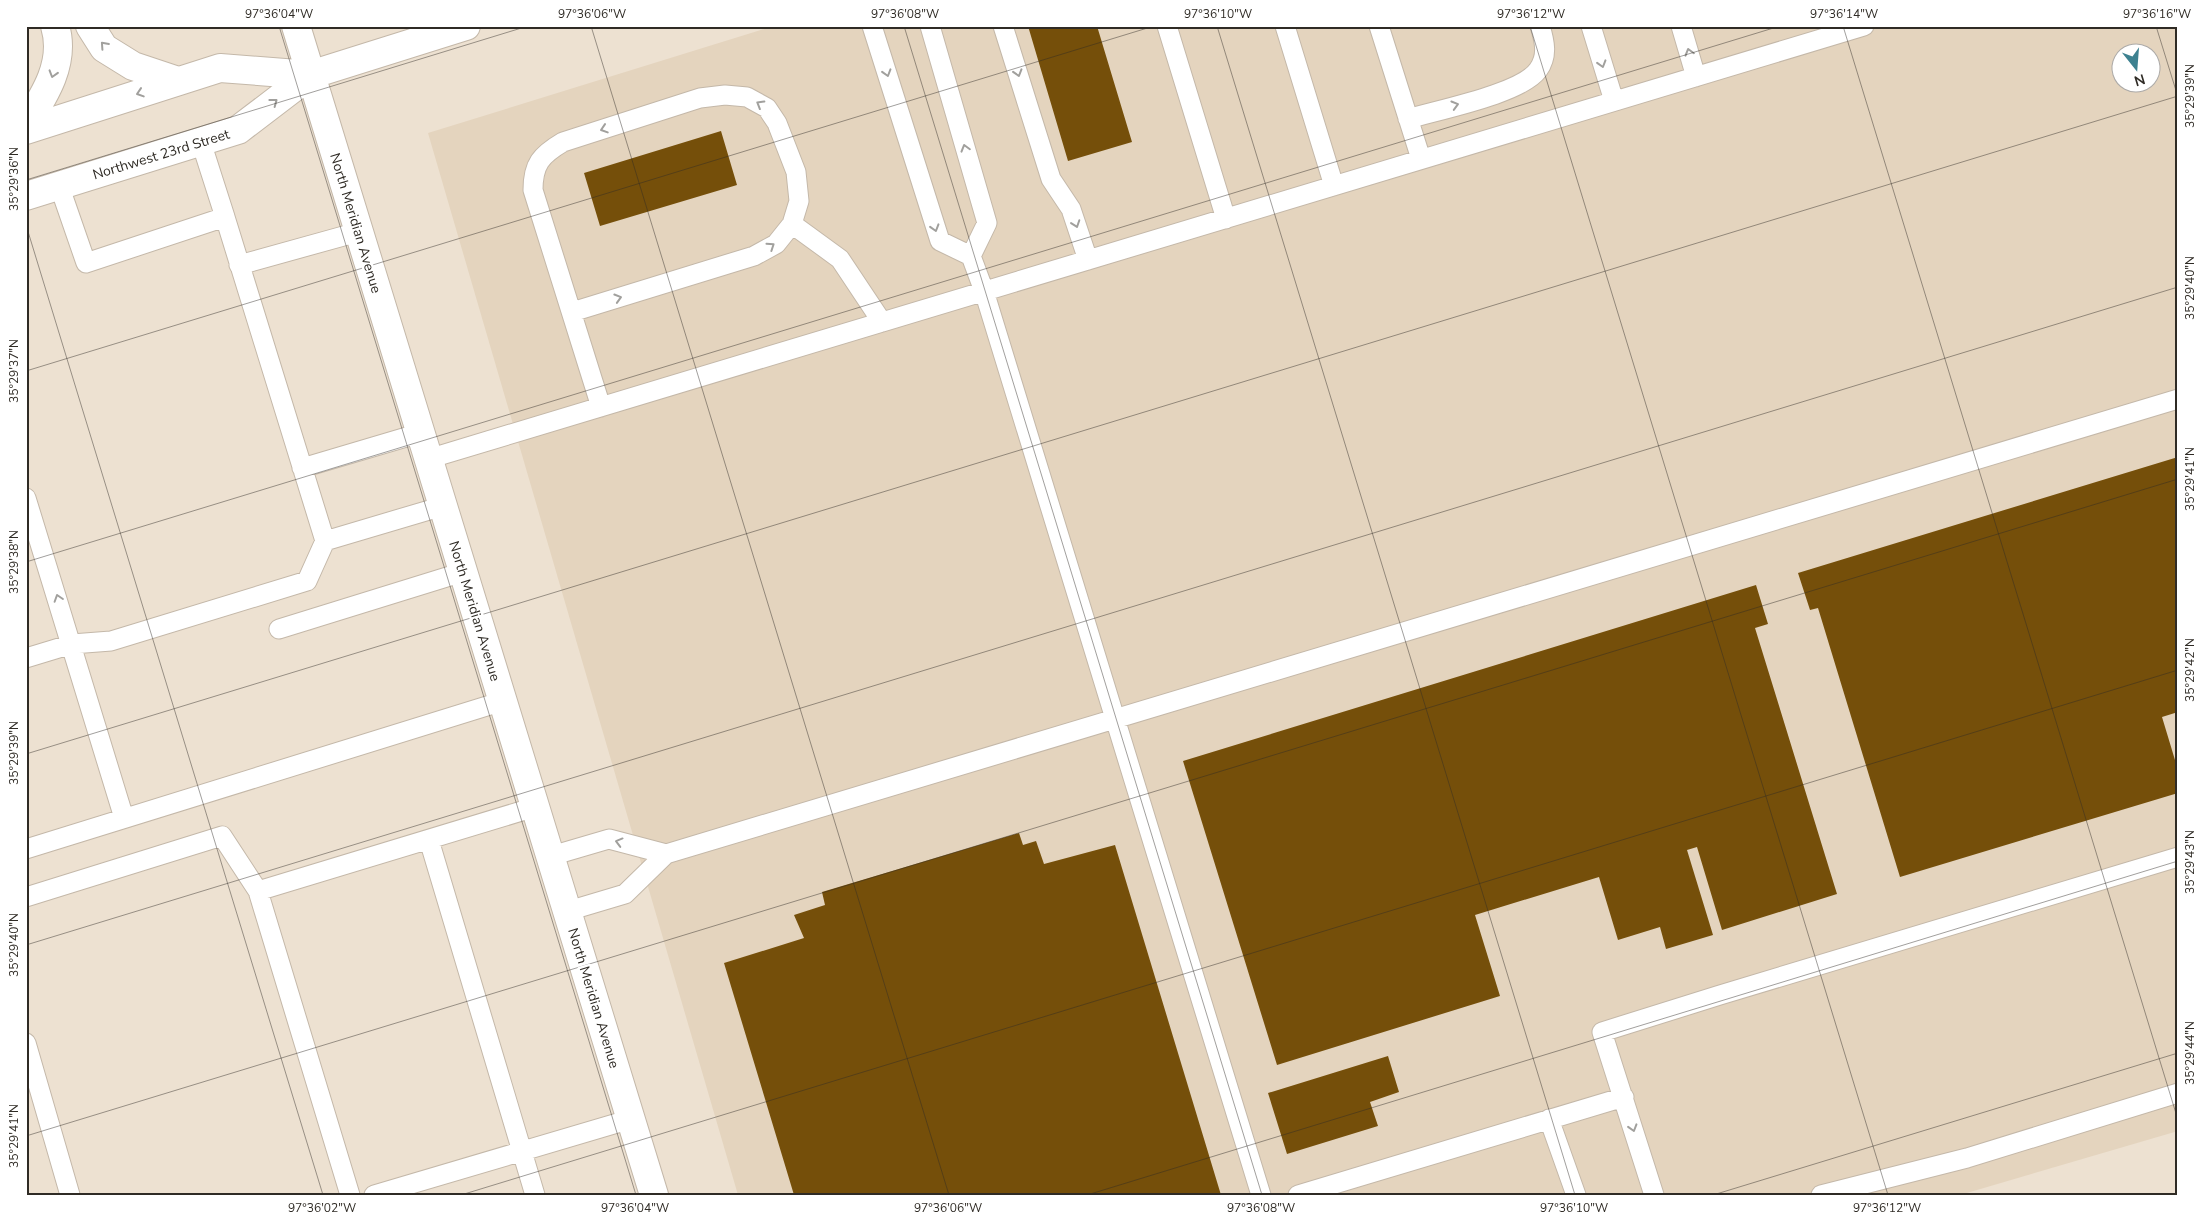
<svg xmlns="http://www.w3.org/2000/svg" width="2204" height="1221" viewBox="0 0 2204 1221" font-family="'Nunito Sans',sans-serif">
  <style>
    .built { fill: #e4d4be; fill-rule: evenodd }
    .building { fill: #754f0a }
    .lines { fill: none; stroke-linecap: round; stroke-linejoin: round }
    .lane-casing { stroke: #c4b8a9; stroke-width: 21 }
    .secondary-casing { stroke: #c4b8a9; stroke-width: 30 }
    .lane { stroke: #fff; stroke-width: 19 }
    .secondary { stroke: #fff; stroke-width: 28 }
    .oneway { stroke: #a1a09d }
    .ticks { fill: none; stroke: #2f2b25; stroke-width: 1; stroke-opacity: 0.45 }
    .labels { text-anchor: middle; stroke-width: 5; stroke-linejoin: round; paint-order: stroke }
    .street-label { font-size: 14px; fill: #2f2b25; stroke: #fff }
    .neatline { fill: none; stroke: #2f2b25; stroke-width: 2 }
    .ticks-label { font-size: 12px; text-anchor: middle; fill: #2f2b25 }
  </style>
  <rect width="100%" height="100%" fill="#ede1d1"/>
  <path class="built" d="M774 26H2178V1131L1960 1195H738L428 133ZM2122 52H2152V82H2122Z"/>
  <path class="building" d="M1028 26H1097L1132 142 1068 161Z
    M721 131 737 185 600 226 584 173Z
    M2178 457V712L2162 717 2178 770V793L1900 877 1818 608 1810 610 1798 573Z
    M1756 585 1768 624 1755 628 1837 894 1722 930 1697 847 1687 850 1713 935 1666 949 1660 927 1618 940 1599 877 1475 915 1500 996 1277 1065 1183 761Z
    M1019 833 1023 845 1036 841 1044 864 1115 845 1221 1195H794L724 963 804 938 794 915 825 905 822 892Z
    M1388 1056 1399 1092 1370 1102 1378 1126 1287 1154 1268 1093Z"/>
  <g class="lines">
    <g class="lane-casing">
      <path id="lane" d="M872 26 940 241 971 256 987 223 930 26
        M1003 26 1051 179 1071 209 1088 260
        M1167 26 1226 219
        M1285 26 1334 186
        M1379 26 1421 159
        M1591 26 1614 101
        M1681 26 1696 77
        M1408 119C1437 110 1521 94 1538 70 1548 56 1545 42 1540 26
        M201 142 225 217
        M59 185 86 263 225 217 325 541 443 506
        M792 224 840 259 882 322
        M971 256 984 291 1261 1195
        M239 265 358 232
        M572 312 754 256 776 244 792 224 799 201 796 172 777 123 767 108 747 97 725 95 700 98 563 142C541 155 533 164 533 190L601 407
        M428 459 1864 26
        M302 468 420 433
        M26 498 124 818
        M279 629 463 572
        M26 658 72 644 111 641 307 581 325 541
        M429 840 535 1195
        M26 849 503 701
        M551 856 609 839 666 854
        M26 897 222 836 258 891
        M568 911 625 894 666 854 2178 399
        M26 1043 70 1195
        M1549 1119 1576 1195
        M350 1195 258 891 535 807
        M374 1195 631 1119
        M1298 1195 1624 1097
        M1654 1195 1602 1032 1720 995 2178 857
        M1821 1195 1967 1158 2178 1093"/>
    </g>
    <g class="secondary-casing">
      <path id="secondary" d="M90 26 104 48 133 66 178 81
        M296 26 654 1195
        M26 124C45 95 66 62 55 26
        M26 130 220 68 310 75
        M26 196 238 130 310 75 466 26"/>
    </g>
    <use href="#lane" class="lane"/>
    <use href="#secondary" class="secondary"/>
  </g>
  <defs><path id="oneway-chevron" d="M-2-3.5L2.5 0L-2 3.5" fill="none" stroke-width="1.6" stroke-linecap="round" stroke-linejoin="round" transform="scale(1.25)"/></defs>
  <g class="oneway">
    <use href="#oneway-chevron" transform="translate(104 45) rotate(-132)"/>
    <use href="#oneway-chevron" transform="translate(1689 52) rotate(-106)"/>
    <use href="#oneway-chevron" transform="translate(1602 64) rotate(73)"/>
    <use href="#oneway-chevron" transform="translate(887 73) rotate(73)"/>
    <use href="#oneway-chevron" transform="translate(1018 73) rotate(73)"/>
    <use href="#oneway-chevron" transform="translate(53 74) rotate(107)"/>
    <use href="#oneway-chevron" transform="translate(140 93) rotate(162)"/>
    <use href="#oneway-chevron" transform="translate(274 102) rotate(-37)"/>
    <use href="#oneway-chevron" transform="translate(760 104) rotate(-149)"/>
    <use href="#oneway-chevron" transform="translate(1455 105) rotate(-16)"/>
    <use href="#oneway-chevron" transform="translate(604 129) rotate(162)"/>
    <use href="#oneway-chevron" transform="translate(965 148) rotate(-106)"/>
    <use href="#oneway-chevron" transform="translate(1076 224) rotate(71)"/>
    <use href="#oneway-chevron" transform="translate(935 228) rotate(73)"/>
    <use href="#oneway-chevron" transform="translate(771 246) rotate(-34)"/>
    <use href="#oneway-chevron" transform="translate(618 298) rotate(-17)"/>
    <use href="#oneway-chevron" transform="translate(58 598) rotate(-108)"/>
    <use href="#oneway-chevron" transform="translate(619 842) rotate(-165)"/>
    <use href="#oneway-chevron" transform="translate(1633 1128) rotate(73)"/>
  </g>
  <path class="ticks" d="M279 26 636 1195M591 26 949 1195M904 26 1262 1195M1217 26 1575 1195M1530 26 1888 1195M1843 26 2178 1120M2156 26 2178 97M26 180 528 26M26 225 323 1195M26 371 1154 26M26 562 1780 26M26 754 2178 96M26 945 2178 287M26 1136 2178 479M461 1195 2178 670M1087 1195 2178 861M1713 1195 2178 1053"/>
  <g class="labels">
    <g class="street-label">
      <text transform="translate(161 154) rotate(-17)" y="5">Northwest 23rd Street</text>
      <text transform="translate(356 223) rotate(73)" y="5">North Meridian Avenue</text>
      <text transform="translate(475 611) rotate(73)" y="5">North Meridian Avenue</text>
      <text transform="translate(594 998) rotate(73)" y="5">North Meridian Avenue</text>
    </g>
  </g>
  <rect width="2204" height="1221" fill="none" stroke="#ffffff" stroke-width="55"/>
  <g transform="translate(2136 68) rotate(163)"><circle r="24" fill="#ffffff" stroke="#acaaa8"/>
  <path d="M0-4L9 19L0 12L-9 19Z" fill="#3d8190"/>
  <text y="-8" font-size="14" font-weight="bold" text-anchor="middle" fill="#2f2b25">N</text>
  </g>
  <rect x="28" y="28" width="2148" height="1166" class="neatline"/>
  <g class="ticks-label">
    <text x="279" y="18">97°36'04"W</text>
    <text x="592" y="18">97°36'06"W</text>
    <text x="905" y="18">97°36'08"W</text>
    <text x="1218" y="18">97°36'10"W</text>
    <text x="1531" y="18">97°36'12"W</text>
    <text x="1844" y="18">97°36'14"W</text>
    <text x="2157" y="18">97°36'16"W</text>
    <text transform="translate(2190 96) rotate(-90)" y="4">35°29'39"N</text>
    <text transform="translate(14 179) rotate(-90)" y="4">35°29'36"N</text>
    <text transform="translate(2190 288) rotate(-90)" y="4">35°29'40"N</text>
    <text transform="translate(14 371) rotate(-90)" y="4">35°29'37"N</text>
    <text transform="translate(2190 479) rotate(-90)" y="4">35°29'41"N</text>
    <text transform="translate(14 562) rotate(-90)" y="4">35°29'38"N</text>
    <text transform="translate(2190 670) rotate(-90)" y="4">35°29'42"N</text>
    <text transform="translate(14 753) rotate(-90)" y="4">35°29'39"N</text>
    <text transform="translate(2190 862) rotate(-90)" y="4">35°29'43"N</text>
    <text transform="translate(14 945) rotate(-90)" y="4">35°29'40"N</text>
    <text transform="translate(2190 1053) rotate(-90)" y="4">35°29'44"N</text>
    <text transform="translate(14 1136) rotate(-90)" y="4">35°29'41"N</text>
    <text x="322" y="1212">97°36'02"W</text>
    <text x="635" y="1212">97°36'04"W</text>
    <text x="948" y="1212">97°36'06"W</text>
    <text x="1261" y="1212">97°36'08"W</text>
    <text x="1574" y="1212">97°36'10"W</text>
    <text x="1887" y="1212">97°36'12"W</text>
  </g>
</svg>
